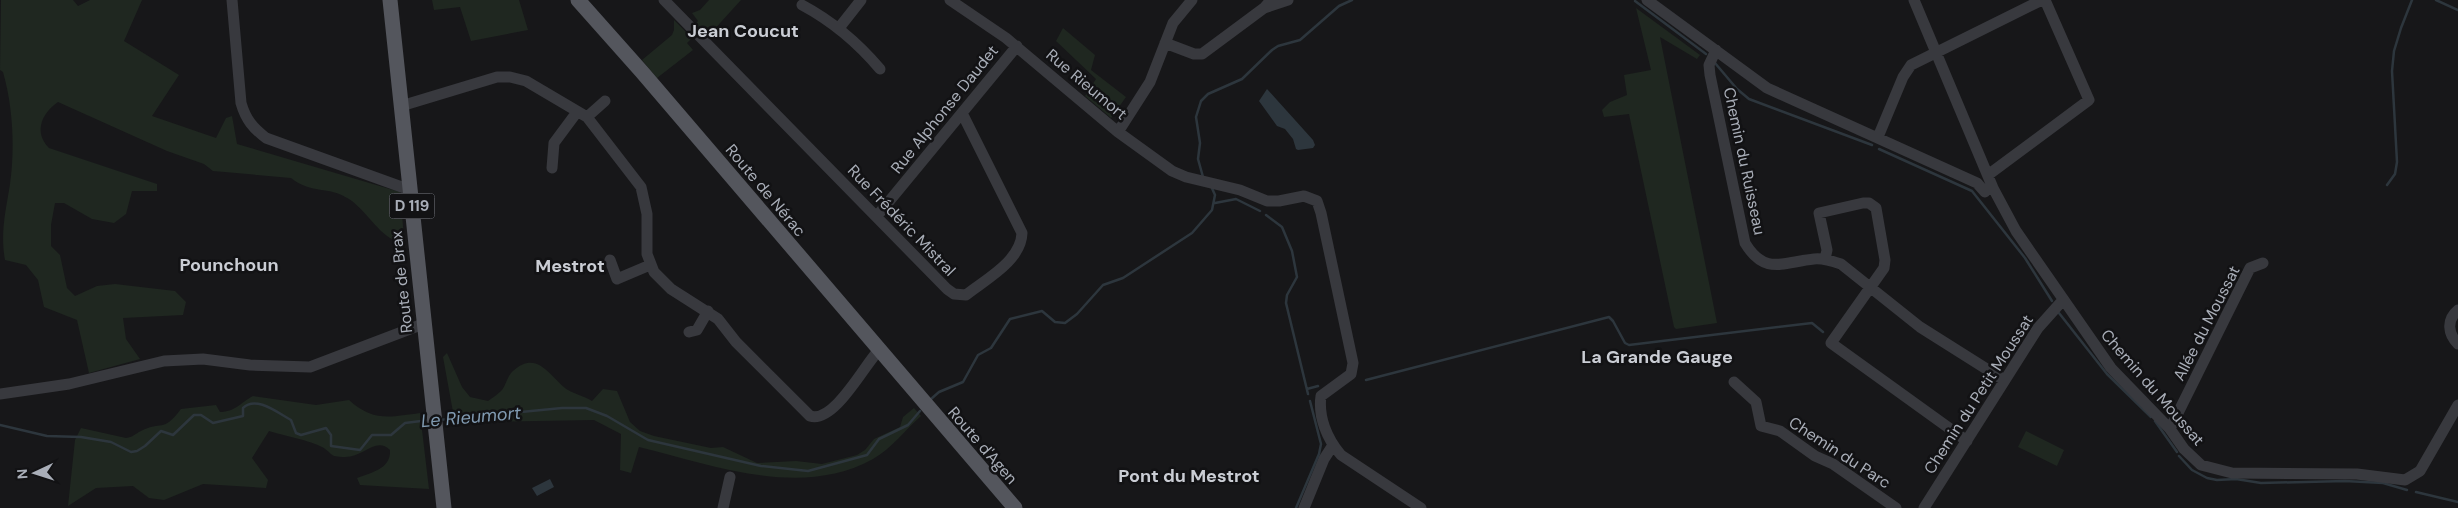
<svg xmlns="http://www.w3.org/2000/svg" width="2458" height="508" viewBox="0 0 2458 508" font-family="'DM Sans',sans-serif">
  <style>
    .green { fill: #1f2720 }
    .water { fill: #2d363d }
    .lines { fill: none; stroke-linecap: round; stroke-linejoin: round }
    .stream { stroke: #2d363d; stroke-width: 2.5 }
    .minor { stroke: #38393e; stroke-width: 11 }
    .major { stroke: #54565d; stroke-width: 15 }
    .labels { text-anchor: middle; stroke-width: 5; stroke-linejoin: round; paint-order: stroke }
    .shield { fill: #121214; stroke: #7c7f87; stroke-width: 1 }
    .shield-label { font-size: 15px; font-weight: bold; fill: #a9aeb8 }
    .street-label { font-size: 16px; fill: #a9aeb8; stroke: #121214 }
    .neighbourhood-label { font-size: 18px; font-weight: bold; fill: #cacdd4; stroke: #121214 }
    .water-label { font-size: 18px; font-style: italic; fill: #819bb2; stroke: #121214 }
  </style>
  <rect width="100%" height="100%" fill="#171719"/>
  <path class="green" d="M1 0H73L78 6 90 0H142L124 41 179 75 152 116 216 138 226 118 232 116 237 144 400 192 404 238 396 241C377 233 367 211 349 199 327 185 313 195 291 178L213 171 204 164 167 151 58 102C42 113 33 132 49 148L157 184V191H132L126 214 114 223 92 219 64 203H55L51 225V246L60 255 67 288 75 296 97 286 115 284 175 291 186 302 183 315 123 318 126 339 140 359 89 373 77 320 44 307 38 280 26 265 5 260C0 233 6 210 10 184 15 148 13 107 3 72L0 70Z
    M432 0H519L528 30 471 41 460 7 434 10Z
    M709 0H741L711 33V42L694 25 698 21 692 13 700 10Z
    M1636 8 1700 55 1697 59 1660 37 1717 323 1676 329 1674 327 1629 114 1604 117 1602 110 1610 102 1627 95 1624 75 1651 70Z
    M674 20 692 38 687 43 693 50 657 78 642 60 672 35 674 30Z
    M1063 28 1095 55 1091 70 1126 97 1111 118 1085 96 1096 79 1056 41Z
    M447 353 462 387 470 397 488 401C492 398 497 395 501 391 506 386 507 376 513 371 538 348 551 379 568 390 575 394 584 396 592 401L603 389 617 391 630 422 640 431 654 436 711 448 723 447 757 463 796 461 822 464 857 455 865 450 874 439 900 427 903 417 914 408 921 416C906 429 891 449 873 459 801 499 713 465 639 447L631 473 620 470 621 434 594 420 479 422 463 425 453 412 443 357Z
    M253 396 316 405 349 400C373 422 390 417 420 413L429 489 360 485 357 478C372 472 391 469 390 450 376 436 364 457 345 457 328 457 333 453 322 447 312 441 281 435 269 431L252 458 268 480 266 488 203 484 164 500 149 498 133 486 96 488 68 506 75 440 81 428 126 438C133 437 135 434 141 431 162 420 162 434 181 409L216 405 220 412C235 412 240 403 253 396Z
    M2026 431 2064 450 2057 466 2018 447Z"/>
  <path class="water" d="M1267 89 1313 140 1315 145 1313 148 1298 150 1296 149 1293 139 1285 129 1277 126 1259 101Z
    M550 479 554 487 537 496 532 488Z"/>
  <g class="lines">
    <path class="stream" d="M2436 0 2458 10
      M1635 1 1706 54
      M1715 63 1737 89 1749 99 1872 145
      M1879 149 1972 191 2025 258 2052 301
      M1203 177 1198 159 1200 143 1196 117 1201 101 1208 94 1242 79 1272 50 1278 46 1300 40 1339 6 1352 0
      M2387 185 2395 174 2397 162 2392 71 2394 51 2401 28 2412 0
      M1215 203 1236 199 1260 211
      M1266 215 1282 227 1292 251 1297 277 1287 295 1286 303 1308 394
      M2059 313 2107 374 2151 417
      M1366 380 1609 317 1613 321 1625 343 1629 345 1812 323 1823 332
      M1307 389 1318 386
      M931 399 939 392 963 382 978 355 991 348 1010 319 1042 311 1055 322 1065 323 1077 314 1103 285 1123 278 1192 233 1212 210 1215 195 1211 186
      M439 420 562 408H586L607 416 648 440 761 466 808 471 867 455 879 439 908 425 920 411
      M2155 421 2177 452
      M0 425 47 436 81 437 111 442 131 452 137 451 145 446 161 431 173 435 194 415H201L213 423 243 416V408C256 395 278 413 291 420L296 433 301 435 326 428 331 435V446L360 450 372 435H391L405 423 429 420
      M2179 456 2192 470 2207 478 2217 480 2236 479 2261 483 2345 481 2383 483 2407 490
      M2416 492 2458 502
      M1296 508 1319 454 1321 444 1310 401"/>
    <path class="minor" d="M232 0 241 103C246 120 253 128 266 138L410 190
      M664 0 947 289 954 294 966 295C986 279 1021 261 1022 233L962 113
      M950 0 1006 38 1118 132 1172 171 1186 177 1240 190 1267 201H1279L1304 196 1317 201 1321 213 1353 363 1351 374 1321 396C1318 417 1327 439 1341 455L1421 508
      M1647 0 1767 88 1977 183 1985 192
      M1914 0 1993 188 2016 231 2111 368 2170 429 2184 449 2201 465 2232 473 2357 474 2405 480 2420 471 2458 405
      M802 5C832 21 858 43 880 69
      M1264 8 1288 0
      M839 28 861 0
      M1165 43 1194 54H1202L1264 8 1271 0
      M1716 50 1709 65 1710 75 1745 243C1765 276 1783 262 1814 259 1823 258 1832 261 1841 264L1920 327 2004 380
      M401 106 497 77H510L526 81 587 117 641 187 647 214V254L654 272 671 289 718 319 736 342 810 416C834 424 865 364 879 350
      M587 117 605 101
      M1118 132 1150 82 1173 23 1192 0
      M1878 137 1903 77 1911 65 2042 0
      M552 168 554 143 577 112
      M1988 175 2089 100 2045 0
      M877 216 1017 46
      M1825 259 1827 250 1819 213 1863 203H1869L1876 208 1885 260 1884 268 1831 343 1967 441
      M610 260 617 279 650 265
      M2458 310C2446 320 2448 334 2458 344
      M689 332 697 330 708 311
      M1734 382 1756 402 1761 426 1780 431 1815 456 1833 464 1896 508
      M0 394 69 384 164 361 203 359 250 365 310 367 423 324
      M2170 429 2250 268 2263 263
      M723 508 730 477
      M1304 508 1324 459 1333 445
      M1924 508 2038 328 2063 300"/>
    <path class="major" d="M390 0 444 508
      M578 0 642 72 1015 508"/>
  </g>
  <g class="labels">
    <rect class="shield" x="389.5" y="193.5" width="45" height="25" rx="4"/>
    <g class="shield-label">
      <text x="412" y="211">D 119</text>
    </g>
    <g class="street-label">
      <text transform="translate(1087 84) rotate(40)" y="6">Rue Rieumort</text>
      <text transform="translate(944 109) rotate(-51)" y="6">Rue Alphonse Daudet</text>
      <text transform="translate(1745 161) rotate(78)" y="6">Chemin du Ruisseau</text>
      <text transform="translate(766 190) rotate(50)" y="6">Route de Nérac</text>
      <text transform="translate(902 220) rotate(46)" y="6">Rue Frédéric Mistral</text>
      <text transform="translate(401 282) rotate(-96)" y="6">Route de Brax</text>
      <text transform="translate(2206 323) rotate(-63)" y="6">Allée du Moussat</text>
      <text transform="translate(2153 387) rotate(49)" y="6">Chemin du Moussat</text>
      <text transform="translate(1978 394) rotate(-57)" y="6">Chemin du Petit Moussat</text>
      <text transform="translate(983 445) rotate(49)" y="6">Route d'Agen</text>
      <text transform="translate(1840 452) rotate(33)" y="6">Chemin du Parc</text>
    </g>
    <g class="neighbourhood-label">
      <text x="743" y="37">Jean Coucut</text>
      <text x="229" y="271">Pounchoun</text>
      <text x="570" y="272">Mestrot</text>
      <text x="1657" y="363">La Grande Gauge</text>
      <text x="1189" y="482">Pont du Mestrot</text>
    </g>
    <g class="water-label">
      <text transform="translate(471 417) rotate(-5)" y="6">Le Rieumort</text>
    </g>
  </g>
  <g transform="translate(35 473) rotate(266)" stroke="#121214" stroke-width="4" paint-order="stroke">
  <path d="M0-4L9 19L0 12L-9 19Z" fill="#a9aeb8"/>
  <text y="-8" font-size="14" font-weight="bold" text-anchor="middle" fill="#a9aeb8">N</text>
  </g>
</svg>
